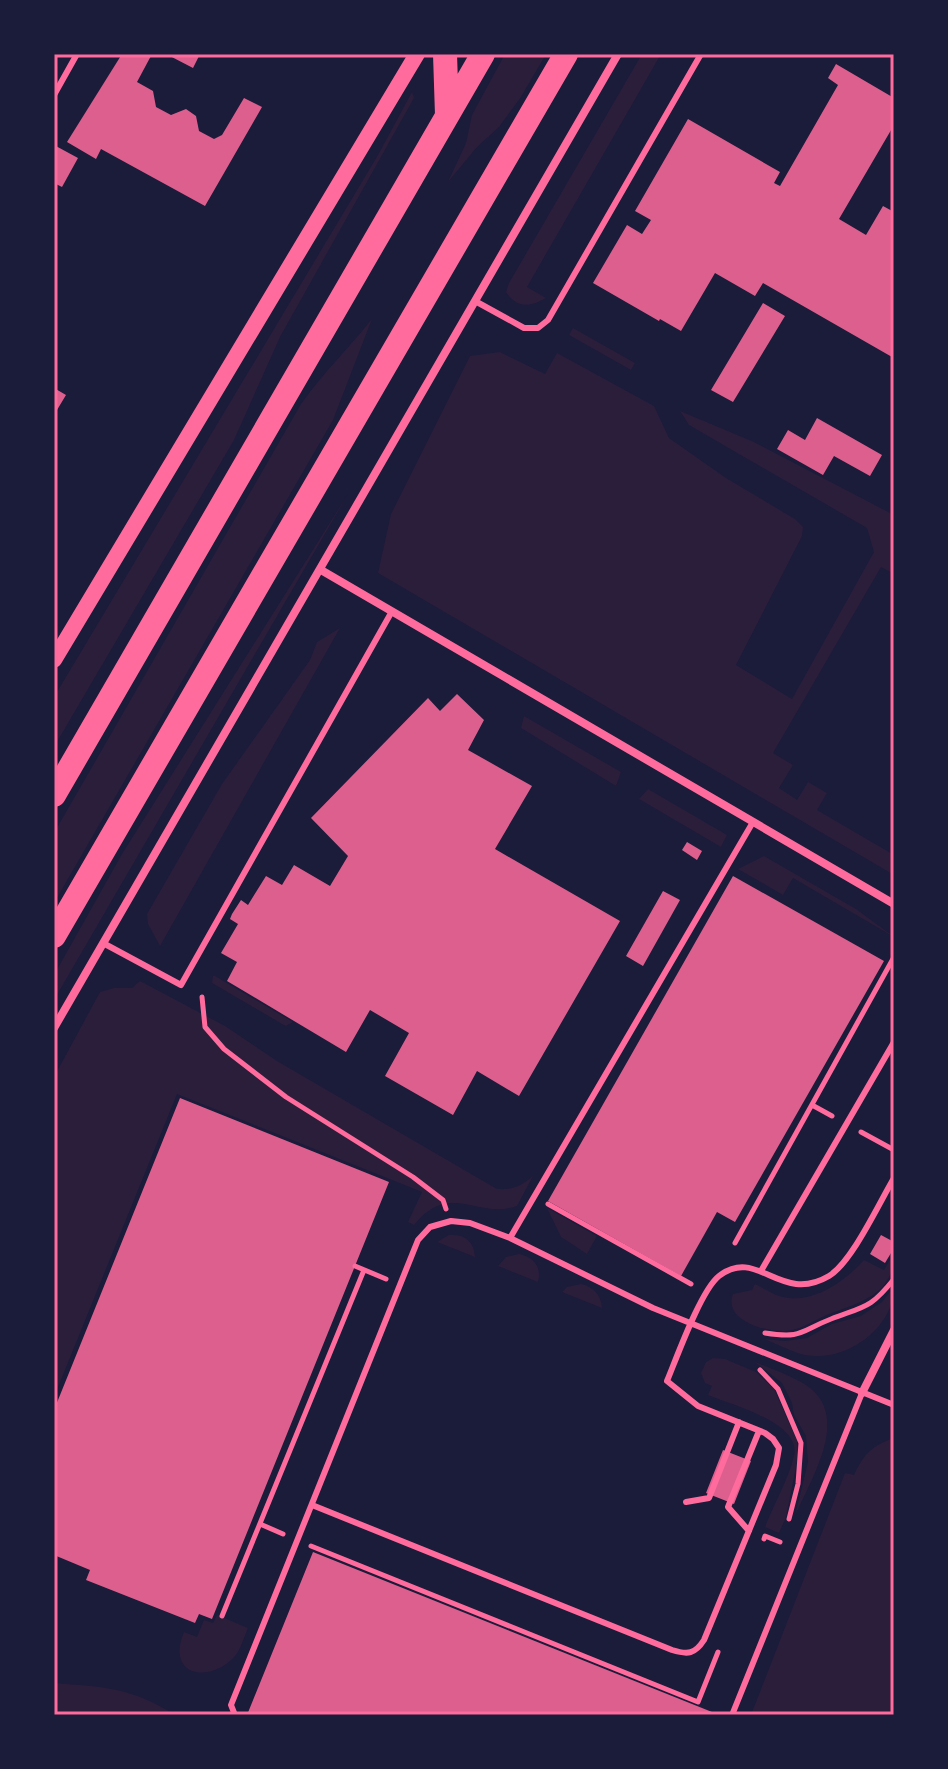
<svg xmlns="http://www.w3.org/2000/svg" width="948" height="1769" viewBox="0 0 948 1769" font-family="'IBM Plex Serif',serif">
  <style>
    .green { fill: #2a1e3b }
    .building { fill: #dd5f8e }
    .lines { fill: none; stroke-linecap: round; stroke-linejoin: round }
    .path { stroke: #ff6b9d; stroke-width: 5 }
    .service { stroke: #ff6b9d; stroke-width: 6 }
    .minor { stroke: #ff6b9d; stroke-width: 8 }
    .secondary { stroke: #ff6b9d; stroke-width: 16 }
    .motorway { stroke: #ff6b9d; stroke-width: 24 }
    .neatline { fill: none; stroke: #ff6b9d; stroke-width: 3 }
  </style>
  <rect width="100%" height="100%" fill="#1b1b3a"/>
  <path class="green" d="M505 54H546L521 97 499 127 477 147 448 182 466 143 472 115Z
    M642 54H661L527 287 546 298C530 307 517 309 506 292L509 283Z
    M412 92 414 98 280 337 234 440 54 747V697L378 155Z
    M372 319 333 420 54 903V833L301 404C322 374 349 348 372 319Z
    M573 328 635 363 631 370 569 335Z
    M500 352 545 374 557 353 654 406 669 438 726 478 795 519 803 527 802 536 736 665 792 699 874 552 867 528 689 425 680 411 754 442 894 515V574L881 567 773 753 793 765 779 788 797 800 808 782 827 793 817 810 894 855V875L378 573 391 514 470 356Z
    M348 494 54 1000V975L122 854Z
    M340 628 160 946 148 924 147 914 222 784 310 660 317 642Z
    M524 716 621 772 616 786 521 728Z
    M648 789 727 835 721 847 639 799Z
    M764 856 856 909 894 937 793 878 783 895 738 869Z
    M213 976H215L293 1022 286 1026 282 1024 212 983Z
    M140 981 225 1026 277 1061 497 1189C513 1190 521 1186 533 1176L517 1206C478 1220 450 1180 414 1225L408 1222 422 1192 177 1094 54 1397V1077L100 992 114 988H132Z
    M547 1208 597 1236 587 1254 561 1237Z
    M449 1235C465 1234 474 1241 475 1257L437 1242Z
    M894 1253C894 1293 864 1301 832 1313 816 1318 803 1330 785 1331 765 1332 723 1320 733 1294L752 1290 755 1284C763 1288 771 1293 779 1296 811 1306 844 1282 864 1260L884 1270Z
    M519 1254C534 1257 542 1267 538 1282L498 1266 506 1257Z
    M581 1284C594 1287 601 1295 602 1308L562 1292 567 1287Z
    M894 1287C894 1328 846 1363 805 1355 792 1352 777 1344 764 1339L785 1341 807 1338 832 1324 861 1316 882 1302Z
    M713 1358 725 1359 756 1372 774 1389 797 1441 798 1457 786 1517 779 1533 765 1527C774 1504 788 1480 794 1456 802 1423 732 1405 708 1395L712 1386 705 1383 701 1373 706 1362Z
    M755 1362C770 1368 787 1374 801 1382 855 1411 812 1477 795 1516L808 1462 806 1436 794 1415 792 1403 782 1383Z
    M891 1439H894V1715H751L845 1473 854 1475C863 1456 870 1447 891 1439Z
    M217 1615 248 1628C244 1637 241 1649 235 1656 212 1683 165 1678 184 1632L197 1637 204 1620 213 1623Z
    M54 1683C104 1687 131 1687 175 1715H54Z"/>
  <path class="building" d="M122 54H152L137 82 153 91 156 107 171 115 186 109 196 116 199 131 214 139 222 135 244 98 262 107 205 206 101 149 96 159 67 142Z
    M166 54H200L193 68Z
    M836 64 894 98V125L839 219 866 235 883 206 894 212 892 357 763 283 755 296 715 273 681 331 660 319 659 321 593 283 627 225 642 234 651 220 635 211 688 119 780 172 774 183 780 186 838 85 828 78Z
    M54 145 78 158 62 187 54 183Z
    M763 303 785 316 733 402 711 390Z
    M54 388 66 395 54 415Z
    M817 418 882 455 870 476 834 456 823 475 777 449 788 430 805 440Z
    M457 694 484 720 468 750 532 786 495 849 620 921 519 1096 477 1071 453 1115 385 1076 409 1033 370 1010 346 1052 227 981 237 962 221 953 238 924 230 919 232 914 241 900 248 905 266 876 282 885 294 865 330 886 348 856 311 818 428 698 440 711Z
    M687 842 702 851 697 860 682 850Z
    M733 876 884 961 735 1222 717 1212 681 1276 548 1201Z
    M663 891 680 900 643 966 626 956Z
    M180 1098 389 1182 212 1619 199 1614 195 1623 86 1580 90 1570 54 1555V1410Z
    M881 1235 894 1242V1248L885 1263 870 1254Z
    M723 1450 751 1461 734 1504 706 1493Z
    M313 1552 712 1712 711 1715H247Z"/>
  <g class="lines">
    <path class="path" d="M202 997 205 1027 224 1049 286 1097 413 1177 443 1200 446 1209
      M812 1105 832 1116
      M861 1132 894 1150
      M548 1204 691 1284
      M735 1243 894 957
      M355 1266 386 1279
      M765 1333C803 1339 800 1331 831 1319 865 1306 870 1309 894 1279
      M760 1370 778 1389 801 1443 798 1484 789 1519
      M260 1524 283 1534
      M764 1539 765 1536 780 1542
      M311 1546 698 1702 718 1652
      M222 1616 364 1270"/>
    <path class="service" d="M54 95 77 54
      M475 301 524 328H538L548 320 701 54
      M103 943 181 985 391 613
      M510 1238 753 822
      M761 1271 894 1042
      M686 1502 709 1498 739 1422
      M312 1505 672 1650C688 1655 695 1654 704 1640L776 1465 779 1448 773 1439 765 1433 698 1406 667 1381C677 1357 701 1290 719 1276 758 1246 780 1305 829 1276 852 1262 879 1203 894 1178
      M749 1531 728 1507 759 1431
      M235 1715 231 1705 418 1240 430 1227 451 1221 470 1223 510 1238 653 1308 894 1405
      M732 1715 862 1393"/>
    <path class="minor" d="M321 570 894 904
      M54 1028 618 54
      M862 1393 894 1330"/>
    <path class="secondary" d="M54 660 417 54"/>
    <path class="motorway" d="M445 54 447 115
      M54 795 483 54
      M54 936 566 54"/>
  </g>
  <rect width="948" height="1769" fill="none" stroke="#1b1b3a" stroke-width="112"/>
  <rect x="56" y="56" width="836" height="1657" class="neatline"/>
</svg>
